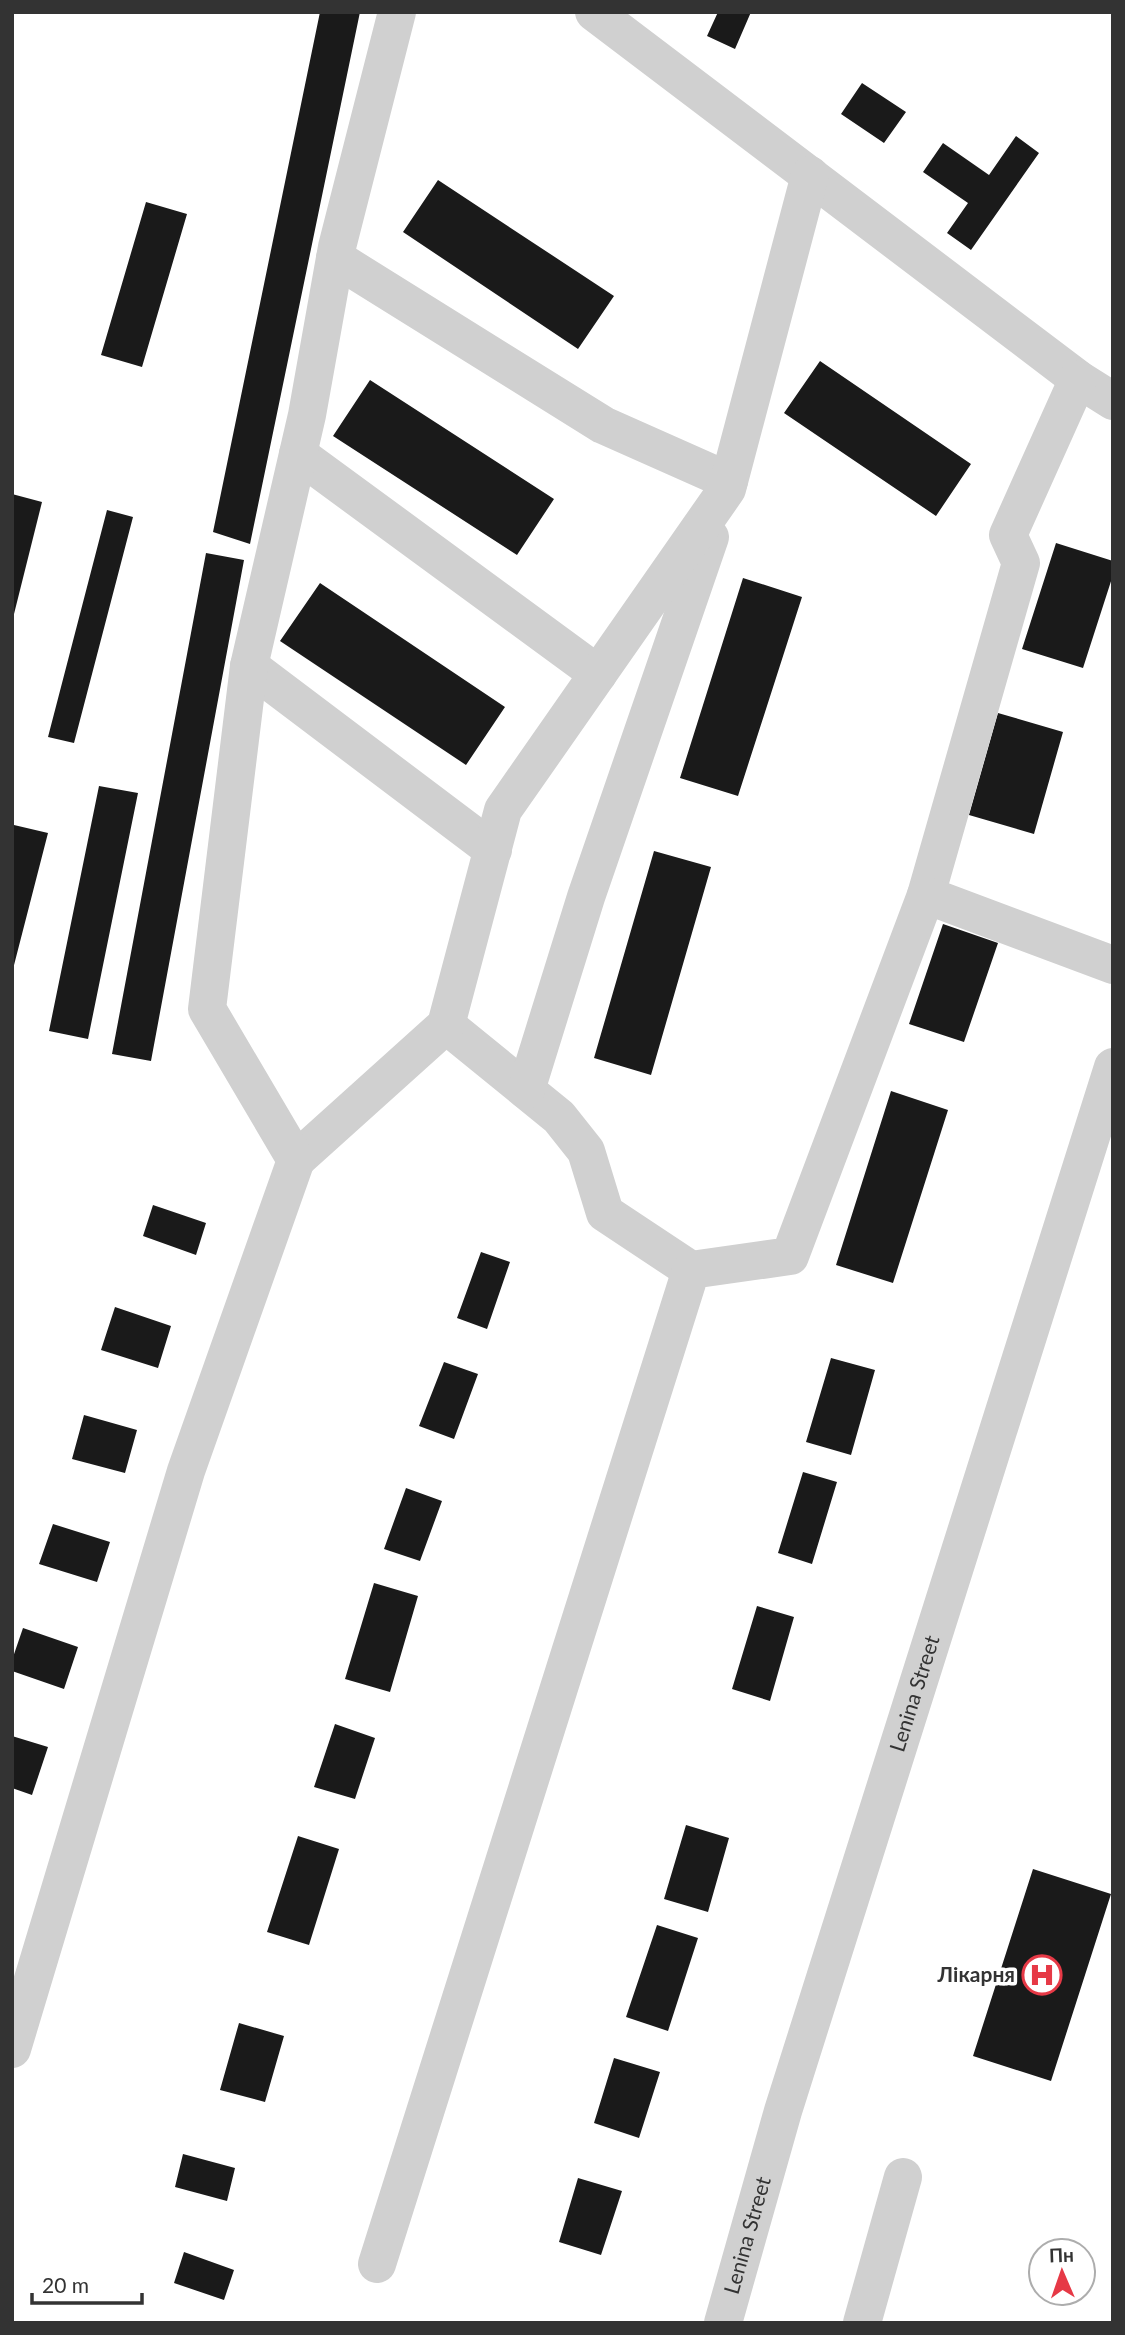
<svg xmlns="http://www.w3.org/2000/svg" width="1125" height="2335" viewBox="0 0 1125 2335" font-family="Lato,sans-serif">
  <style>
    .building { fill: #1a1a1a }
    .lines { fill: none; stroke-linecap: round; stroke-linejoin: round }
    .minor { stroke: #d0d0d0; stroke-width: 38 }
    .labels { text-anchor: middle; stroke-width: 7; stroke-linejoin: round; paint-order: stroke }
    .street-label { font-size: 21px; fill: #333; stroke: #fff }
    .poi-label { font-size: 21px; font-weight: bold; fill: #333; stroke: #fff; text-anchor: end }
  </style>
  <rect width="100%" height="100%" fill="#fff"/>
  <path class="building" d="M320 12H360L250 544 213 532Z
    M718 12H751L735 49 707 36Z
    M862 83 906 112 884 143 841 114Z
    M1016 136 1039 153 971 250 947 233 968 203 923 172 943 143 989 175Z
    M438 180 614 296 578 349 403 232Z
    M146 202 187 214 142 367 101 355Z
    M820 361 971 464 936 516 784 413Z
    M370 380 554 499 517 555 333 436Z
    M12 494 42 502 13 618H12Z
    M107 510 133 517 74 743 48 737Z
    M1056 543 1113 561V575L1083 668 1022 649Z
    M206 553 244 560 151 1061 112 1054Z
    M743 578 802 597 738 796 680 778Z
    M320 583 505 707 466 765 280 641Z
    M998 713 1063 732 1034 834 969 815Z
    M99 786 138 793 88 1039 49 1031Z
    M14 825 48 833 13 969 12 834Z
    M654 851 711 867 651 1075 594 1058Z
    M943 924 998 943 964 1042 909 1024Z
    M891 1091 948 1110 893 1283 836 1265Z
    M153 1205 206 1223 196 1255 143 1236Z
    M481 1252 510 1262 487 1329 457 1318Z
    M115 1307 171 1326 158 1368 101 1350Z
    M831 1358 875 1370 851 1455 806 1442Z
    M444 1362 478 1374 454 1439 419 1426Z
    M84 1415 137 1430 125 1473 72 1459Z
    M803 1472 837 1482 812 1564 778 1553Z
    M406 1488 442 1501 420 1561 384 1549Z
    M53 1524 110 1542 97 1582 39 1564Z
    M374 1583 418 1596 390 1692 345 1679Z
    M757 1606 794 1617 770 1701 732 1689Z
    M23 1628 78 1647 64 1689 12 1671V1660Z
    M335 1724 375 1738 355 1799 314 1787Z
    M12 1736 48 1747 32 1795 12 1788Z
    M686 1825 729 1838 708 1912 664 1899Z
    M298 1836 339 1849 309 1945 267 1932Z
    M1033 1869 1111 1894 1051 2081 973 2056Z
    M657 1925 698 1938 668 2031 626 2017Z
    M239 2023 284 2036 265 2102 220 2090Z
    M614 2058 660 2072 639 2138 594 2123Z
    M183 2154 235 2168 227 2201 175 2187Z
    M578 2178 622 2191 601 2255 559 2242Z
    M184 2252 234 2270 224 2300 174 2283Z"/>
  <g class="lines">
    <g class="minor">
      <path d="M594 12 1078 379 1113 401"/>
      <path d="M335 258 603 425 729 481"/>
      <path d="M298 454 598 674"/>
      <path d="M249 666 493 850"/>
      <path d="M926 895 1021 563 1008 535 1078 379"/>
      <path d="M446 1025 559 1117 586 1151 605 1213 691 1270"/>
      <path d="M526 1090 586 897 710 537"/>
      <path d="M296 1160 446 1025 503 810 727 489 810 175"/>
      <path d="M12 2049 186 1471 296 1160 207 1009 249 666 307 415 337 247 397 12"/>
      <path d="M377 2264 691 1270 790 1256 926 895 1113 965"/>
      <path id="s1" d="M723 2323 783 2111 1113 1067"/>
      <path d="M862 2323 903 2177"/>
    </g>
  </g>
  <defs>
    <g id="hospital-ring" transform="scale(2.0125)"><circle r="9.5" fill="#fff" stroke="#e63946" stroke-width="1.5"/><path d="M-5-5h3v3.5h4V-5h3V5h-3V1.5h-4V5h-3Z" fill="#e63946"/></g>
  </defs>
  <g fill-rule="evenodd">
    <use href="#hospital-ring" x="1042" y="1975"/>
  </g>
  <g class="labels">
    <g class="street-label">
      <text dy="7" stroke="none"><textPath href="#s1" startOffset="658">Lenina Street</textPath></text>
      <text dy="7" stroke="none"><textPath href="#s1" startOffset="91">Lenina Street</textPath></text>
    </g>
    <g class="poi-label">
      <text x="1015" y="1982">Лікарня</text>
    </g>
  </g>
  <rect width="1125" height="2335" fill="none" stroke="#333333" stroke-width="28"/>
  <g transform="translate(1062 2272) rotate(358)"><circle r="33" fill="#ffffff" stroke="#adadad" stroke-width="2"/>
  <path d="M0-5L12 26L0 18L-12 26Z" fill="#e63946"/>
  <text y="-10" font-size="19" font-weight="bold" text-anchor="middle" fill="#333333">Пн</text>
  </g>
  <path d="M32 2293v10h110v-10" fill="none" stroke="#333333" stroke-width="3.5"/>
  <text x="42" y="2293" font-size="21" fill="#333333" stroke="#ffffff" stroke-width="5" paint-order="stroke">20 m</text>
</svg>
